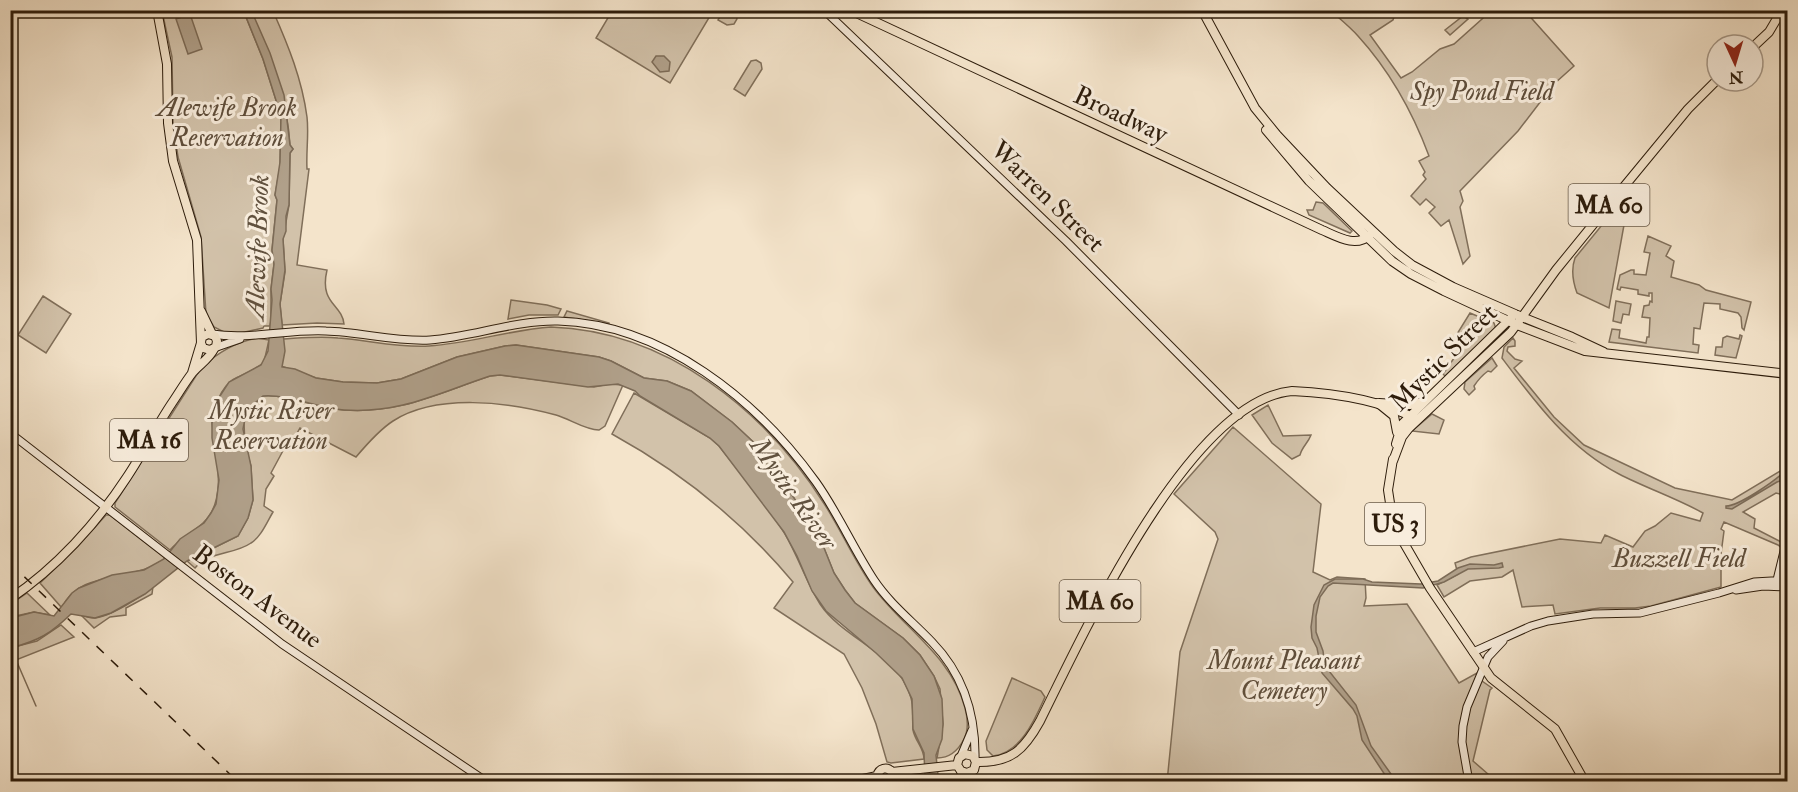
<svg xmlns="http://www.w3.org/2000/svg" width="1798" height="792" viewBox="0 0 1798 792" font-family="'IM FELL Double Pica',serif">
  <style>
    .green { fill: #d2c2aa; stroke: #806f5a; stroke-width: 1.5 }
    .water { fill: #b0a08a; stroke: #7c6b57; stroke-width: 1.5 }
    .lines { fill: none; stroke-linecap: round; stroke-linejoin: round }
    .stream { stroke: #7c6b57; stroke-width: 1.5 }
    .secondary-casing { stroke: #2d1c0b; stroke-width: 9 }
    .primary-casing { stroke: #2d1c0b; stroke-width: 10 }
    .trunk-casing { stroke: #2d1c0b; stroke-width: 10 }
    .secondary { stroke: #f8eddd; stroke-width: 7 }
    .primary { stroke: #f4e4cb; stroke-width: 8 }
    .trunk { stroke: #f4e4cb; stroke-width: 8 }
    .rail { stroke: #2d1c0b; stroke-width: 1.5; stroke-dasharray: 10 10; stroke-linecap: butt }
    .labels { text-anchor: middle; stroke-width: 6; stroke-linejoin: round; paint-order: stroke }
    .shield { fill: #f8eddd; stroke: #6a5b4a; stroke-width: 1.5 }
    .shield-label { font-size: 24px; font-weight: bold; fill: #2d1c0b }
    .park-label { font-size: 26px; font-style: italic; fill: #5f4e3b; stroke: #f8eddd }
    .street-label { font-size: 26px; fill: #2d1c0b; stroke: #f8eddd }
    .water-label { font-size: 27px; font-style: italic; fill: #61513e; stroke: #f8eddd }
  </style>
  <rect width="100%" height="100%" fill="#f4e4cb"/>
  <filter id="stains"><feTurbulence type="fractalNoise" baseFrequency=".00333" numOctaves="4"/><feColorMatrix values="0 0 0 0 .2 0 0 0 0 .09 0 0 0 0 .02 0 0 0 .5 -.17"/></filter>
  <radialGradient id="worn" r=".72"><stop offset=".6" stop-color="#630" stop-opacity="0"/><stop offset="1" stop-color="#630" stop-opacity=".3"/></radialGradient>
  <path class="green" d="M724 10 735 11 737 19 734 24 727 25 718 20Z
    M162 11H241L246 17 263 59 281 116 280 167 275 195 277 200 272 250 274 264 271 289V321L270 326H264L263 328 236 334 224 332 214 327 206 314 201 237 178 157 173 122 172 57Z
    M250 11H273C288 45 302 79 307 117 309 134 306 151 307 169H309L297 265 327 270C319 304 342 304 344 324L317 323 282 325 280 304 285 272 283 239 289 205 290 153 293 149 290 145C287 97 271 53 250 11Z
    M612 11H713L670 83 596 38Z
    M1331 11H1396L1393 20 1370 35 1401 78 1412 72 1440 49 1454 44 1491 11H1525L1574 66 1554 84 1518 131 1460 191 1463 201 1460 207 1470 256 1463 264 1449 220 1441 226 1429 213 1435 207 1426 199 1420 205 1411 196 1426 179 1423 175 1425 172 1419 161 1429 156C1413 113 1389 70 1358 36 1350 27 1340 19 1331 11Z
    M1463 16 1468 19 1450 35 1445 30Z
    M756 60 761 63 762 69 745 96 734 89 751 61Z
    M1316 202 1323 203 1352 231 1350 233 1309 215 1307 210H1313Z
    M1611 214 1624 225 1609 308 1577 293C1573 282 1571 269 1575 258Z
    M1648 236 1671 246 1666 256 1674 261 1671 277 1699 285 1706 290 1751 302 1744 330 1742 328 1741 317 1738 313 1720 309V304L1704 303 1700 329 1694 328 1693 344 1699 345 1698 353 1609 342 1612 329 1620 330 1619 338 1646 343 1647 337H1649L1650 318 1642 317 1644 306 1649 305 1650 301 1652 302V293H1649V296L1638 294V290L1621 287 1620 290 1617 289 1620 275 1631 270H1634V274L1646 275 1650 253 1644 252Z
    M43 296 71 314 46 353 18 335Z
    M511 300 547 305 561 309 558 315H529L508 319Z
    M1616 301 1631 304 1629 315 1623 314 1621 323 1613 321Z
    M567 311 609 323V324L564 317Z
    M1470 313 1494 323 1496 329 1445 376 1443 374 1459 351 1457 346 1460 341 1457 334Z
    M551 327C667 331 765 410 825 505 842 532 855 562 873 587 904 629 951 655 965 708 968 719 969 729 964 739 958 751 950 758 937 758L943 724 940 689 934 676 920 655 903 638 855 603 845 590 834 573 820 538 764 452 732 422 691 391 667 381 644 378 611 361 599 357 516 345 505 346 457 357 401 379 377 383 343 382 316 378 281 366 284 353 283 339C301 338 320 336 338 338 368 340 399 348 429 346 471 343 510 330 551 327Z
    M1740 335 1742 336 1736 358 1715 355 1716 347H1722L1723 338 1727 336 1739 339Z
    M257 338 269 340 264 362C257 369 247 373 238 377 221 384 215 405 212 422 215 453 229 499 203 523 192 533 180 539 170 550L115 507V503L201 368C217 353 235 342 257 338Z
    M1513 338 1515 341V346L1508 347 1507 351 1515 359 1522 361 1514 368 1554 417 1584 445 1675 488 1732 500 1782 470H1787V496L1776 493 1743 512 1755 519 1754 528 1787 545V552L1778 545 1724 522 1721 529 1724 531 1721 554V587L1651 606 1635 608H1600L1555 614 1553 605 1522 607 1513 570 1502 577 1470 581 1444 597 1437 585 1458 574 1455 563 1471 557 1560 539 1601 543 1605 535 1633 547 1645 531 1655 526 1671 513 1700 521 1703 513C1676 498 1646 488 1619 474 1569 448 1535 402 1502 358L1504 347Z
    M1492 358 1497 366 1491 372 1488 371C1481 376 1478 380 1474 386L1475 389 1469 395 1464 389 1465 382Z
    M500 375 594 387 609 384 623 385 605 426 599 430C585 430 570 419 556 415 508 402 437 393 393 421 379 430 367 444 356 457L300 428 288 449 285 447 271 473 274 476 266 489 264 506 273 512C267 522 261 537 251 543 234 555 209 551 195 568L187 561 238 536 248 518 253 500 252 485 251 466 245 445 244 423 250 409 263 396C289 394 317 408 344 410 400 414 438 393 490 376Z
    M634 393 710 438 719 446C741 474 766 503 785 534 798 556 806 582 820 604 844 640 899 653 911 698 914 708 912 719 913 730 915 741 924 748 924 759L891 763 887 762 876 724 862 688 844 654 774 608 793 582C742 521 681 472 612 434Z
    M1268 405 1283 436 1311 435C1308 443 1302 447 1300 455L1292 459 1272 443 1252 415Z
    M1432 414 1444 420 1439 434 1412 431Z
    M1233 427 1321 504 1313 572 1330 580 1337 577 1365 579 1366 598 1364 606 1407 604 1459 683 1477 673 1482 681 1492 688 1490 690 1473 761 1488 774V781L1167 782 1180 652 1218 539 1215 532 1174 494Z
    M106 515H110L165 558C137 583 79 568 62 608L40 583 78 546Z
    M153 586 152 594 126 608V615L110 617 94 628 80 614C84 616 89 618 94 618 109 617 142 597 153 586Z
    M27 593 50 615 34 612 11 617V604Z
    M61 625 74 637 11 662 10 648 37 641Z
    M1012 678 1041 691 1045 697C1035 719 1021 753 993 756L987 750 986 741Z
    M943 775 970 780 977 776 980 777V781L938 782Z"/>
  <path class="water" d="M241 11H250L252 12 270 53 284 95 290 145 293 149 290 153 289 205 286 216V231L283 239 285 270 280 304 285 351 282 367 295 369 316 378 343 382 377 383 401 379 457 357 505 346 516 345 599 357 611 361 644 378 667 381 691 391 732 422 764 452 820 538 834 573 845 590 855 603 903 638 920 655 934 676 942 699 943 724 942 739 936 755 938 775 944 776 939 778 938 781H921L922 778 925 777 924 753 913 729 912 699 902 678 876 653 826 611 812 591 797 556 784 532 719 446 710 438 640 396 635 391 618 384 588 387 500 375 490 376C438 393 400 414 344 410 317 408 289 394 263 396L255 403 245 419 243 429 251 466 253 500 248 518 238 536 187 561 145 594 111 613 95 618 71 614C50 634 40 640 11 648V618L34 612 54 616 72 593 79 588 112 575 144 570 164 559 180 539 204 523 211 513 216 504 219 480 212 438V423L218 399 229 382 261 365 268 351 272 300 271 289 274 264 272 250 277 200 275 195 280 162 281 116 263 59 246 17Z
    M190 14 202 49 188 54 176 19Z
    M656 56H664L670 62 669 71 660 72 652 62Z
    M1785 471H1787L1786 479 1777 482 1732 509 1726 508V506C1739 506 1775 481 1785 471Z
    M1502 563 1503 567 1499 568 1468 569 1444 582 1423 588 1333 583 1328 586 1320 597 1316 616V632L1323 651 1325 666 1356 705 1371 746 1396 781H1389L1362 740 1357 716 1353 709 1322 673 1317 648 1312 638 1311 627 1314 605 1324 585 1335 579H1363L1372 582 1421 584 1438 581 1458 568 1470 564 1494 565Z"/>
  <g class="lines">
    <path class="stream" d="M10 646 36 706"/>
    <g class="secondary-casing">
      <path id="secondary" d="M824 10 1066 241 1239 415
        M212 334C250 340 288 329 326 331 361 332 395 342 430 340 473 337 515 320 558 321 663 324 757 400 816 482 838 513 853 548 874 580 890 604 912 621 932 642 964 675 976 715 975 760
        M214 348 240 339
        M10 433 282 644 487 782
        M1776 584 1788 535
        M1736 590 1763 586 1788 587
        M1473 652 1531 626 1548 621 1593 614 1640 613 1719 593 1754 582 1788 580
        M961 756 972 730
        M961 771 962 782
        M1469 782 1462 742 1463 726 1467 707 1488 657 1503 641"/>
    </g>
    <g class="primary-casing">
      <path id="primary" d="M157 10 167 64 168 123 173 161 197 240 201 343 192 373
        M850 10 1322 230C1338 237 1356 248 1370 235
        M1753 47 1769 32 1782 10
        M201 311 212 334
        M1517 325 1585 351 1788 374
        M201 342 202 337 208 334 215 336 217 341 216 347 210 350 203 348 201 343
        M1604 352 1572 337 1522 317 1556 270 1613 200 1688 109 1717 80
        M10 599C56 568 97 523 127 477 143 453 156 427 172 403 179 393 185 382 193 372 200 364 209 359 214 349
        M976 762C1011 763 1024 750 1040 721 1082 637 1189 400 1292 391 1334 393 1379 399 1416 419
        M957 765 961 771 967 773 974 770 976 762
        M957 765 959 758 965 754 973 756 976 762
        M877 776C879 768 887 766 892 772L957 765
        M849 782 877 776
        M887 782 892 777V772"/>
    </g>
    <g class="trunk-casing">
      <path id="trunk" d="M1202 10 1255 108 1277 135 1327 188 1394 251 1412 265 1453 287 1522 317 1511 332 1409 428 1402 437 1393 461
        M1266 130 1309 181 1392 261 1411 274 1444 291 1513 323
        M1378 403 1394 416 1397 432
        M1379 403 1410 405 1423 402
        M1396 444 1402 424 1515 314
        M1393 459 1388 490 1392 516 1397 531 1430 588 1491 678 1555 729 1585 782"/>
    </g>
    <use href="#secondary" class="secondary"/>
    <use href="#primary" class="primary"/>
    <use href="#trunk" class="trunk"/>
    <path class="rail" d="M10 563 238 782"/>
  </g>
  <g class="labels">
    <g class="shield">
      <rect x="1568.5" y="184" width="81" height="42" rx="4.5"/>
      <rect x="110" y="419" width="78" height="42" rx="4.5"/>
      <rect x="1365" y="503" width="60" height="42" rx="4.5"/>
      <rect x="1059.5" y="580" width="81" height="42" rx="4.5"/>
    </g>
    <g class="shield-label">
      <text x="1609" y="213">MA 60</text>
      <text x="149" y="448">MA 16</text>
      <text x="1395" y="532">US 3</text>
      <text x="1100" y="609">MA 60</text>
    </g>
    <g class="park-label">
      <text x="1482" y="100">Spy Pond Field</text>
      <text x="227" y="116">Alewife Brook<tspan x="227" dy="30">Reservation</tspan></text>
      <text x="271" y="419">Mystic River<tspan x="271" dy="30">Reservation</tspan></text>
      <text x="1679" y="567">Buzzell Field</text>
      <text x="1284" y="669">Mount Pleasant<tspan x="1284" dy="30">Cemetery</tspan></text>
    </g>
    <g class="street-label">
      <text transform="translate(1121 114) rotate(25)" y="9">Broadway</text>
      <text transform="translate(1048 196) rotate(44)" y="9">Warren Street</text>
      <text transform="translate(1443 357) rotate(-45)" y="9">Mystic Street</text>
      <text transform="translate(258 596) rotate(37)" y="9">Boston Avenue</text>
    </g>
    <g class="water-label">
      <text transform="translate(257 247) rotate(-88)" y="9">Alewife Brook</text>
      <text transform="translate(794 493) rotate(55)" y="9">Mystic River</text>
    </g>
  </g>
  <rect width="1798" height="792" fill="none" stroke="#f4e4cb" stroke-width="36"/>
  <rect x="12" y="12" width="1774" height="768" fill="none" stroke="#2d1c0b" stroke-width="3"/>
  <rect x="18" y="18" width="1762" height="756" fill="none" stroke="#2d1c0b" stroke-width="1.5"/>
  <g transform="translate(1735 63) rotate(176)"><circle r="28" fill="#f8eddd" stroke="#a79989" stroke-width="1.5"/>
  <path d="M0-4.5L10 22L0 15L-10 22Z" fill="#8f2418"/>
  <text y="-9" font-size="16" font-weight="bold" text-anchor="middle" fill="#2d1c0b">N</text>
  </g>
  <rect width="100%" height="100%" filter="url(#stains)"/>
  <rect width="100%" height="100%" fill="url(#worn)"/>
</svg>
